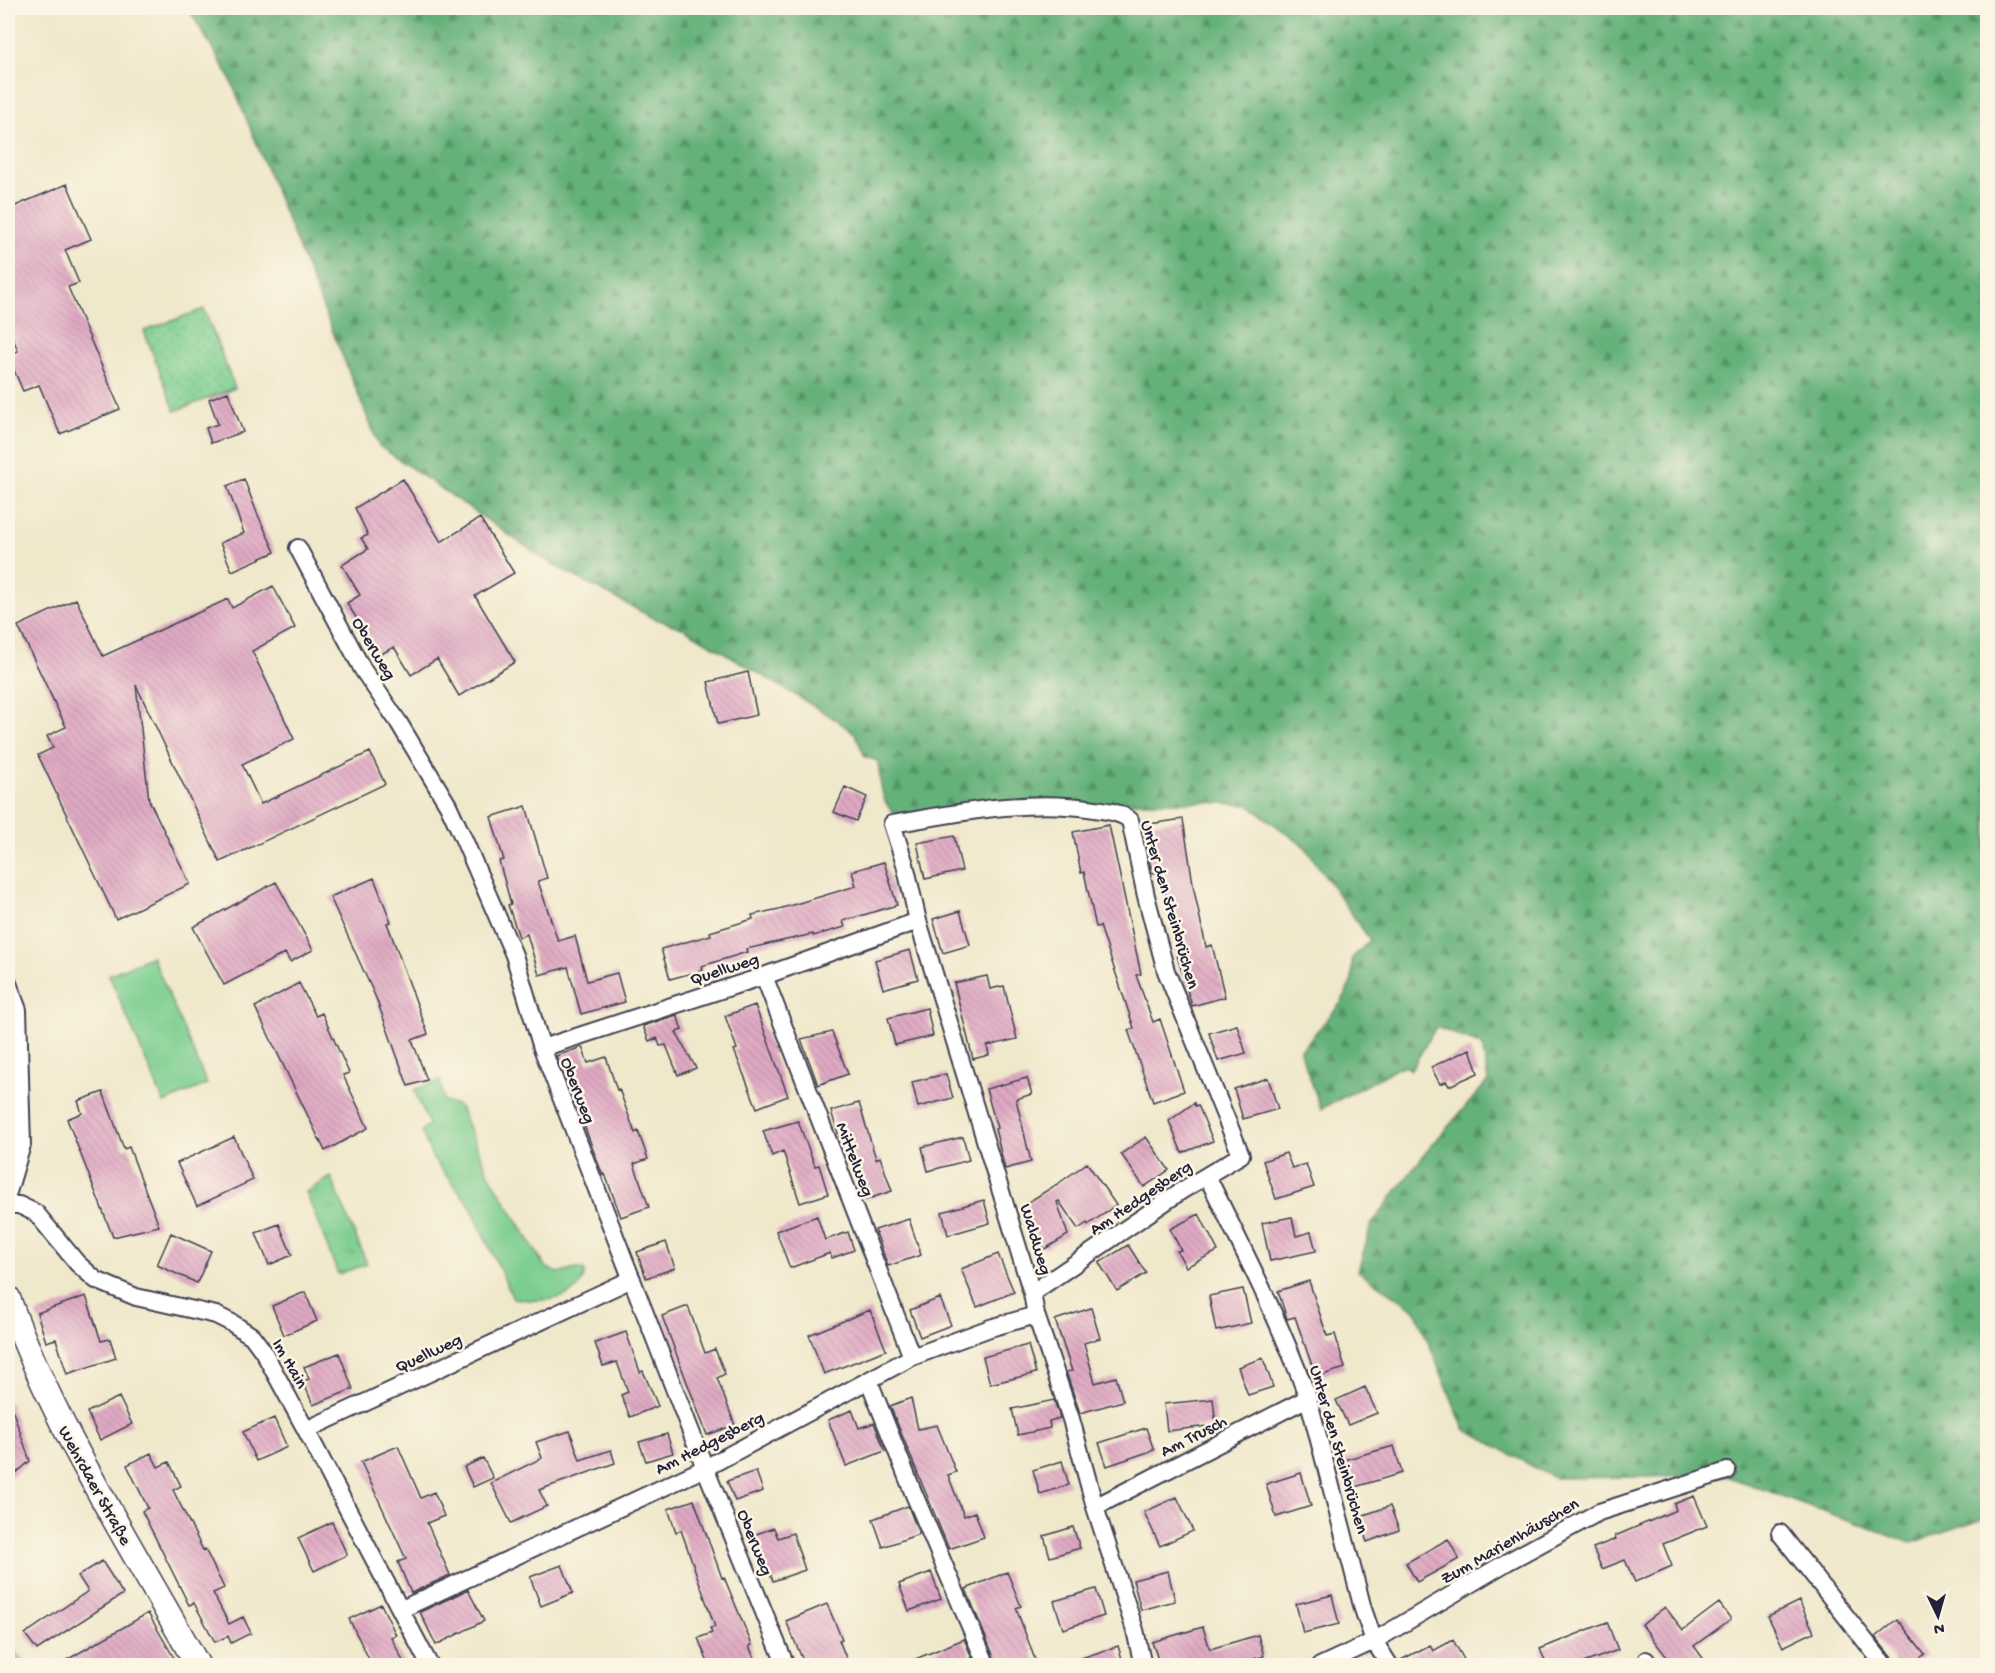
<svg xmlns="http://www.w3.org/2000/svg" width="1995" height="1673" viewBox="0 0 1995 1673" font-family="'Gochi Hand',sans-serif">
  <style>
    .grass { fill: #7cce8f; stroke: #4f7865; stroke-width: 1.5 }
    .forest { fill: url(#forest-firs); stroke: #446a5a; stroke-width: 1.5 }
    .park { fill: url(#park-tufts); stroke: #4f7865; stroke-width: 1.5 }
    .garden { fill: url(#garden-dots); stroke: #4f7865; stroke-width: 1.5 }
    .building { fill: url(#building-back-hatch) }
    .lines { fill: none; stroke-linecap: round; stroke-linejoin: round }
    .minor-casing { stroke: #414051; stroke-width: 20 }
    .secondary-casing { stroke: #414051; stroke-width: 27 }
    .minor { stroke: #fff; stroke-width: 16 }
    .secondary { stroke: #fff; stroke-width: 24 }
    .labels { text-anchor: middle; stroke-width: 5; stroke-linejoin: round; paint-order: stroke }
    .street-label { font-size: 18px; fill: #22223b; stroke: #fcf5e5 }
  </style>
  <defs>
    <pattern id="forest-firs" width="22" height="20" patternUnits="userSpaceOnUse" patternTransform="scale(1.5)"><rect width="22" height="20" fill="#65b17a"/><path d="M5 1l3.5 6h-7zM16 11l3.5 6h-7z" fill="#539065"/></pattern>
    <pattern id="park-tufts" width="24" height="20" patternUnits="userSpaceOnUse" patternTransform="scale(1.5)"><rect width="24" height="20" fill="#7cce8f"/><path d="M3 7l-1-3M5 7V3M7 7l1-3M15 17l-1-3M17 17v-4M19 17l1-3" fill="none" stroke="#6bb17c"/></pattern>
    <pattern id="garden-dots" width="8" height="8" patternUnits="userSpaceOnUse" patternTransform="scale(1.5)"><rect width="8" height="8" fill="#7cce8f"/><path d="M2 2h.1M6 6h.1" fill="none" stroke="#6bb17c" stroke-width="1.8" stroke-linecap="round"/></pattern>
    <pattern id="building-back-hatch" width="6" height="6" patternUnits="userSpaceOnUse" patternTransform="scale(1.5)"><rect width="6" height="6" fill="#dfa9c3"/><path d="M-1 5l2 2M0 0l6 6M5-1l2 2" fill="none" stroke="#bf91a8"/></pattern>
  </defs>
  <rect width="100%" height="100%" fill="#fcf5e5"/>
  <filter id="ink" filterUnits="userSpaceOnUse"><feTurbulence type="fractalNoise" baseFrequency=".0167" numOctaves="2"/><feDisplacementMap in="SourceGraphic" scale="12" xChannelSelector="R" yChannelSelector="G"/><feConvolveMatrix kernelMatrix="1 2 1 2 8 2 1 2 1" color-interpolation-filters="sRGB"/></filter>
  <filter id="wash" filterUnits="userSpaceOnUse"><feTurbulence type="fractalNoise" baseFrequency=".008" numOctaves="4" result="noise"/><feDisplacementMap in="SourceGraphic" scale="24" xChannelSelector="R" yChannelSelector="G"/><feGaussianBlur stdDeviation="1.35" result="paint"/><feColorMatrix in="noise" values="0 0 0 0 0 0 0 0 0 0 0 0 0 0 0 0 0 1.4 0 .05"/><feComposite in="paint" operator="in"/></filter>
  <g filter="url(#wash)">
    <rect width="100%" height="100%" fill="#f0e8cb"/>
    <path class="grass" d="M152 956 207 1084 164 1103 109 975Z
      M440 1080 444 1102 457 1105 461 1110 489 1174 544 1265C566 1283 570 1263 585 1271 581 1304 537 1302 513 1298L470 1205 433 1159 421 1131 429 1125 414 1090Z
      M8 1645 28 1665H8Z"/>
    <path class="forest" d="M188 8H1987V1517L1912 1543 1726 1476 1554 1478 1464 1429 1415 1310 1358 1271 1371 1225 1426 1152 1488 1081 1482 1045 1436 1027 1411 1070 1404 1065 1321 1109 1300 1051 1341 1003 1352 980V958L1370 940 1305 847 1248 805 1206 802H1122L1119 809 902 816C880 811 880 779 878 761L865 757 855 734 835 719 685 629 653 618 550 563 379 446 229 76Z"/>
    <path class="park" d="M331 1177 367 1264 338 1274 306 1192Z"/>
    <path class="garden" d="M204 309 235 388 175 411 144 331Z"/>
    <g id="blocks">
      <path class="building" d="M67 184 91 239 65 250 79 283 68 287 120 409 60 434 39 385 23 391 8 356 18 351 8 326V209Z
        M228 392 243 432 211 443 206 428 218 424 209 399Z
        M244 479 257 513 275 552 232 571 220 543 244 533 227 486Z
        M403 479 441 542 480 518 514 573 475 596 515 662 459 696 437 659 411 675 394 647 379 655 347 603 360 595 342 565 368 549 361 538 368 535 355 508Z
        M273 586 295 628 252 651 294 739 242 764 261 804 370 752 385 784 220 862 136 685 149 800 190 884 116 919 38 755 53 748 47 736 66 727 18 626 76 599 103 656 228 599 232 608Z
        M748 672 757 715 718 724 708 682Z
        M845 787 867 797 856 821 834 812Z
        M526 806 547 878 538 881 558 941 575 936 587 981 617 973 625 1002 581 1014 568 967 539 975 527 934 519 937 508 905 511 904 499 861 504 860 491 817Z
        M1183 819 1194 890 1206 947 1212 945 1225 997 1192 1006 1177 955 1161 872 1152 873 1143 825Z
        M1109 825 1141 974 1136 975 1153 1022 1160 1019 1184 1091 1153 1102 1128 1030 1134 1028 1100 926 1096 927 1084 872 1081 873 1073 832Z
        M954 836 962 871 925 879 917 843Z
        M884 862 897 905 843 921 845 927 813 936V934L746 949 747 952 702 966 703 970 670 979 661 949 711 935 710 932 753 919 752 915 779 909 856 886 852 871Z
        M374 878 391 922 387 923 428 1034 412 1040 427 1080 408 1086 376 998 330 897Z
        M276 882 313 950 290 962 285 953 224 985 193 927Z
        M960 911 970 945 943 953 933 919Z
        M910 950 918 979 883 989 875 960Z
        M987 976 990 989 1004 986 1017 1039 987 1046 989 1055 973 1059 954 983Z
        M299 983 316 1016 322 1013 349 1073 343 1075 368 1128 325 1151 255 1007Z
        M755 1005 788 1096 757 1108 734 1050 737 1049 725 1016Z
        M927 1008 933 1036 895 1045 888 1018Z
        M677 1015 682 1030 676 1032 696 1068 678 1075 666 1045 660 1046 657 1038 649 1041 643 1026Z
        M1237 1025 1246 1053 1218 1061 1209 1033Z
        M832 1032 848 1074 818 1085 801 1039Z
        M582 1047 588 1063 606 1057 617 1090 619 1089 635 1133 638 1131 648 1159 634 1164 649 1207 621 1217 605 1174 603 1175 596 1158 569 1083 567 1084 556 1056Z
        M1470 1049 1478 1073 1449 1086 1446 1081 1440 1084 1431 1067Z
        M946 1074 953 1098 918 1107 912 1082Z
        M1027 1078 1032 1094 1016 1099 1031 1162 1005 1169 995 1129 997 1128 986 1089Z
        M1268 1078 1278 1109 1243 1119 1234 1089Z
        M103 1092 124 1149 129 1147 159 1226 113 1237 67 1119 82 1113 78 1101Z
        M859 1103 876 1159 880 1157 892 1191 865 1200 846 1142 841 1143 831 1111Z
        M1194 1103 1195 1106 1198 1105 1213 1141 1182 1153 1169 1121Z
        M798 1121 815 1166 819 1165 828 1194 800 1203 783 1151 772 1156 763 1131Z
        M234 1137 253 1180 197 1206 177 1163Z
        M963 1137 969 1160 928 1171 922 1147Z
        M1146 1137 1169 1170 1144 1187 1121 1154Z
        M1286 1153 1292 1168 1306 1164 1314 1187 1276 1199 1263 1161Z
        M1087 1163 1116 1205 1088 1225 1087 1223 1078 1229 1059 1201 1057 1202 1068 1235 1045 1249 1019 1208 1059 1183Z
        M984 1200 990 1223 948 1235 942 1212Z
        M1199 1214 1218 1251 1186 1267 1177 1251 1181 1250 1170 1229Z
        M817 1216 825 1240 848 1232 854 1250 832 1258 829 1251 830 1253 790 1268 776 1231Z
        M1292 1217 1296 1236 1311 1232 1316 1251 1270 1261 1262 1223Z
        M909 1219 921 1255 888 1266 875 1230Z
        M279 1224 292 1255 269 1265 256 1233Z
        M171 1233 211 1251 197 1283 157 1265Z
        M666 1242 675 1268 646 1278 637 1252Z
        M1128 1245 1146 1273 1117 1291 1099 1263Z
        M998 1254 1014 1292 977 1307 961 1269Z
        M1309 1281 1327 1336 1335 1334 1345 1368 1316 1377 1295 1317 1287 1319 1278 1291Z
        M1243 1289 1251 1323 1216 1331 1209 1296Z
        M305 1292 317 1321 284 1335 272 1306Z
        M86 1296 101 1341 110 1339 116 1358 67 1374 56 1339 46 1342 37 1313Z
        M940 1298 951 1325 920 1337 910 1310Z
        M688 1306 705 1353 715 1349 725 1374 717 1378 735 1425 707 1435 662 1316Z
        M1091 1308 1100 1338 1084 1343 1095 1383 1116 1377 1123 1401 1080 1413 1066 1372 1072 1371 1055 1320Z
        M870 1310 886 1350 824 1374 809 1335Z
        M626 1332 640 1372 643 1371 658 1406 630 1417 621 1395 628 1392 617 1362 603 1366 595 1343Z
        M1028 1345 1036 1373 990 1384 983 1357Z
        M339 1353 353 1389 313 1405 303 1381 309 1379 304 1367Z
        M1263 1358 1273 1387 1248 1395 1238 1367Z
        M1365 1387 1377 1413 1348 1425 1336 1400Z
        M119 1397 132 1424 100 1440 87 1412Z
        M911 1398 918 1429 937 1425 956 1472 948 1475 964 1516 975 1512 984 1537 949 1549 890 1406Z
        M1213 1399 1216 1425 1167 1431 1164 1404Z
        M1054 1400 1060 1418 1049 1421 1050 1428 1018 1435 1012 1409Z
        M8 1403H10L30 1461 8 1480Z
        M852 1410 859 1428 874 1423 885 1451 846 1466 828 1420Z
        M274 1418 287 1447 256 1461 243 1432Z
        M1146 1428 1154 1450 1107 1466 1099 1443Z
        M570 1431 580 1460 611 1450 615 1463 539 1490 547 1506 511 1523 491 1483 542 1458 536 1442Z
        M667 1434 673 1453 646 1461 639 1442Z
        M398 1446 421 1498 434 1492 444 1516 427 1523 450 1575 411 1593 398 1562 406 1559 361 1462Z
        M1394 1446 1402 1473 1348 1489 1340 1461Z
        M151 1453 158 1467 169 1462 181 1486 173 1490 203 1550 205 1549 224 1588 213 1593 229 1624 243 1617 251 1633 231 1643 228 1636 215 1642 194 1603 189 1605 142 1511 148 1508 127 1465Z
        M483 1458 493 1478 473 1487 464 1467Z
        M1062 1461 1069 1485 1040 1494 1033 1470Z
        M756 1471 763 1491 735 1501 727 1481Z
        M1301 1473 1311 1506 1276 1517 1266 1484Z
        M1694 1496 1707 1526 1663 1544 1672 1566 1635 1582 1625 1560 1602 1569 1593 1548 1616 1539 1615 1536 1676 1510 1674 1504Z
        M1177 1497 1193 1531 1160 1546 1144 1512Z
        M694 1500 722 1578 724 1577 752 1645 749 1646 757 1665H709L698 1638 712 1633 710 1628 715 1627 681 1530 676 1532 668 1509Z
        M908 1506 919 1534 883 1547 873 1519Z
        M1390 1506 1399 1530 1367 1542 1358 1517Z
        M332 1522 347 1555 314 1571 298 1538Z
        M1073 1527 1080 1548 1050 1557 1044 1536Z
        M774 1528 778 1538 793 1533 805 1570 773 1581 769 1571 765 1572 753 1535Z
        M1448 1539 1459 1559 1417 1582 1406 1563Z
        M102 1561 123 1594 37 1650 25 1634 88 1591 78 1576Z
        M562 1565 573 1593 541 1606 530 1577Z
        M1168 1571 1175 1601 1141 1610 1133 1580Z
        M931 1572 941 1599 909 1611 899 1584Z
        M1007 1572 1021 1606 1016 1608 1037 1665H997L966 1589Z
        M1096 1589 1104 1616 1063 1629 1054 1601Z
        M468 1590 484 1621 436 1645 420 1612Z
        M1332 1595 1339 1624 1303 1633 1296 1604Z
        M1799 1601 1814 1632 1783 1647 1768 1616Z
        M1719 1603 1731 1619 1694 1646 1708 1665H1673L1642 1625 1665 1607 1683 1630Z
        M381 1604 396 1635 391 1637 405 1665H372L349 1619Z
        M827 1604 842 1639 839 1640 849 1665H805L786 1621Z
        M148 1613 178 1665H58Z
        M1897 1619 1925 1654 1911 1665H1895L1893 1659 1875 1637Z
        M1607 1622 1618 1650 1578 1665H1547L1540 1649Z
        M1203 1627 1210 1649 1258 1635 1264 1656 1233 1665H1160L1152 1642Z
        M964 1639 975 1665H901Z
        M1453 1640 1467 1665H1400L1399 1661 1430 1645 1433 1651Z
        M1118 1646 1124 1665H1070L1069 1662Z"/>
    </g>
  </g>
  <g filter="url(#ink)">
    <use href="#blocks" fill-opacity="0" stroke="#414051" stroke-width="1.5"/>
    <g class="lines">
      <g class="minor-casing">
        <path id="minor" d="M298 548 363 670 399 723 448 805 461 833 514 955 542 1048 705 1468 786 1666
          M764 976 912 1357
          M8 983 18 1010 22 1145 8 1192
          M542 1048 764 976 918 921
          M1207 1176C1243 1249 1280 1321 1308 1398L1363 1609 1374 1641 1390 1666
          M8 1205H19L36 1213 77 1263 96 1280 136 1297 216 1315 232 1323 252 1336 263 1351 306 1430 430 1666
          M1032 1293 1181 1191 1241 1155 1166 971 1146 896 1130 820C1119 812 1108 811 1095 809 1028 798 958 813 892 824L905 864 918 921 1032 1293 1036 1315 1071 1419 1095 1507 1135 1630 1143 1666
          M869 1381 913 1492 987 1666
          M306 1430 632 1279
          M1095 1507 1308 1398
          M1780 1533 1885 1666
          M402 1609 705 1468 912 1357 990 1328 1036 1315
          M1646 1660 1650 1666
          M1320 1666 1374 1641 1507 1562 1599 1512 1727 1471"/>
      </g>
      <g class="secondary-casing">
        <path id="secondary" d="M8 1298C55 1429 131 1545 198 1666"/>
      </g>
      <use href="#minor" class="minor"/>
      <use href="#secondary" class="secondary"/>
    </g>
  </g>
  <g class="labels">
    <g class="street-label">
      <text transform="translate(375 648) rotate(59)" y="6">Oberweg</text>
      <text transform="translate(1171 904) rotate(74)" y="6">Unter den Steinbrüchen</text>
      <text transform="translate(724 968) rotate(-18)" y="6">Quellweg</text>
      <text transform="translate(579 1090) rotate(69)" y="6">Oberweg</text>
      <text transform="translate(856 1159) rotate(69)" y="6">Mittelweg</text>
      <text transform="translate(1140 1197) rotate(-34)" y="6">Am Hedgesberg</text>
      <text transform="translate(1037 1239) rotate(73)" y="6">Waldweg</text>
      <text transform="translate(428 1352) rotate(-25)" y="6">Quellweg</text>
      <text transform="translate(291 1363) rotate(60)" y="6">Im Hain</text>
      <text transform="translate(1193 1435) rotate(-27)" y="6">Am Trusch</text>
      <text transform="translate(709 1442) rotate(-27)" y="6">Am Hedgesberg</text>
      <text transform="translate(1340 1449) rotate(74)" y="6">Unter den Steinbrüchen</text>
      <text transform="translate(96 1485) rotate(61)" y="6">Wehrdaer Straße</text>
      <text transform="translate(1509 1540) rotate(-30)" y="6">Zum Marienhäuschen</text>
      <text transform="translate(756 1542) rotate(68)" y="6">Oberweg</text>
    </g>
  </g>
  <rect width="1995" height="1673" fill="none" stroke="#fcf5e5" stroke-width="30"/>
  <g transform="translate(1938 1616) rotate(175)" stroke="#fcf5e5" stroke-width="4.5" paint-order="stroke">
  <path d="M0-4.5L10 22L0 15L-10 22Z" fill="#22223b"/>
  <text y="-9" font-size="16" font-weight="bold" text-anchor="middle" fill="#22223b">N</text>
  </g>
</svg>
